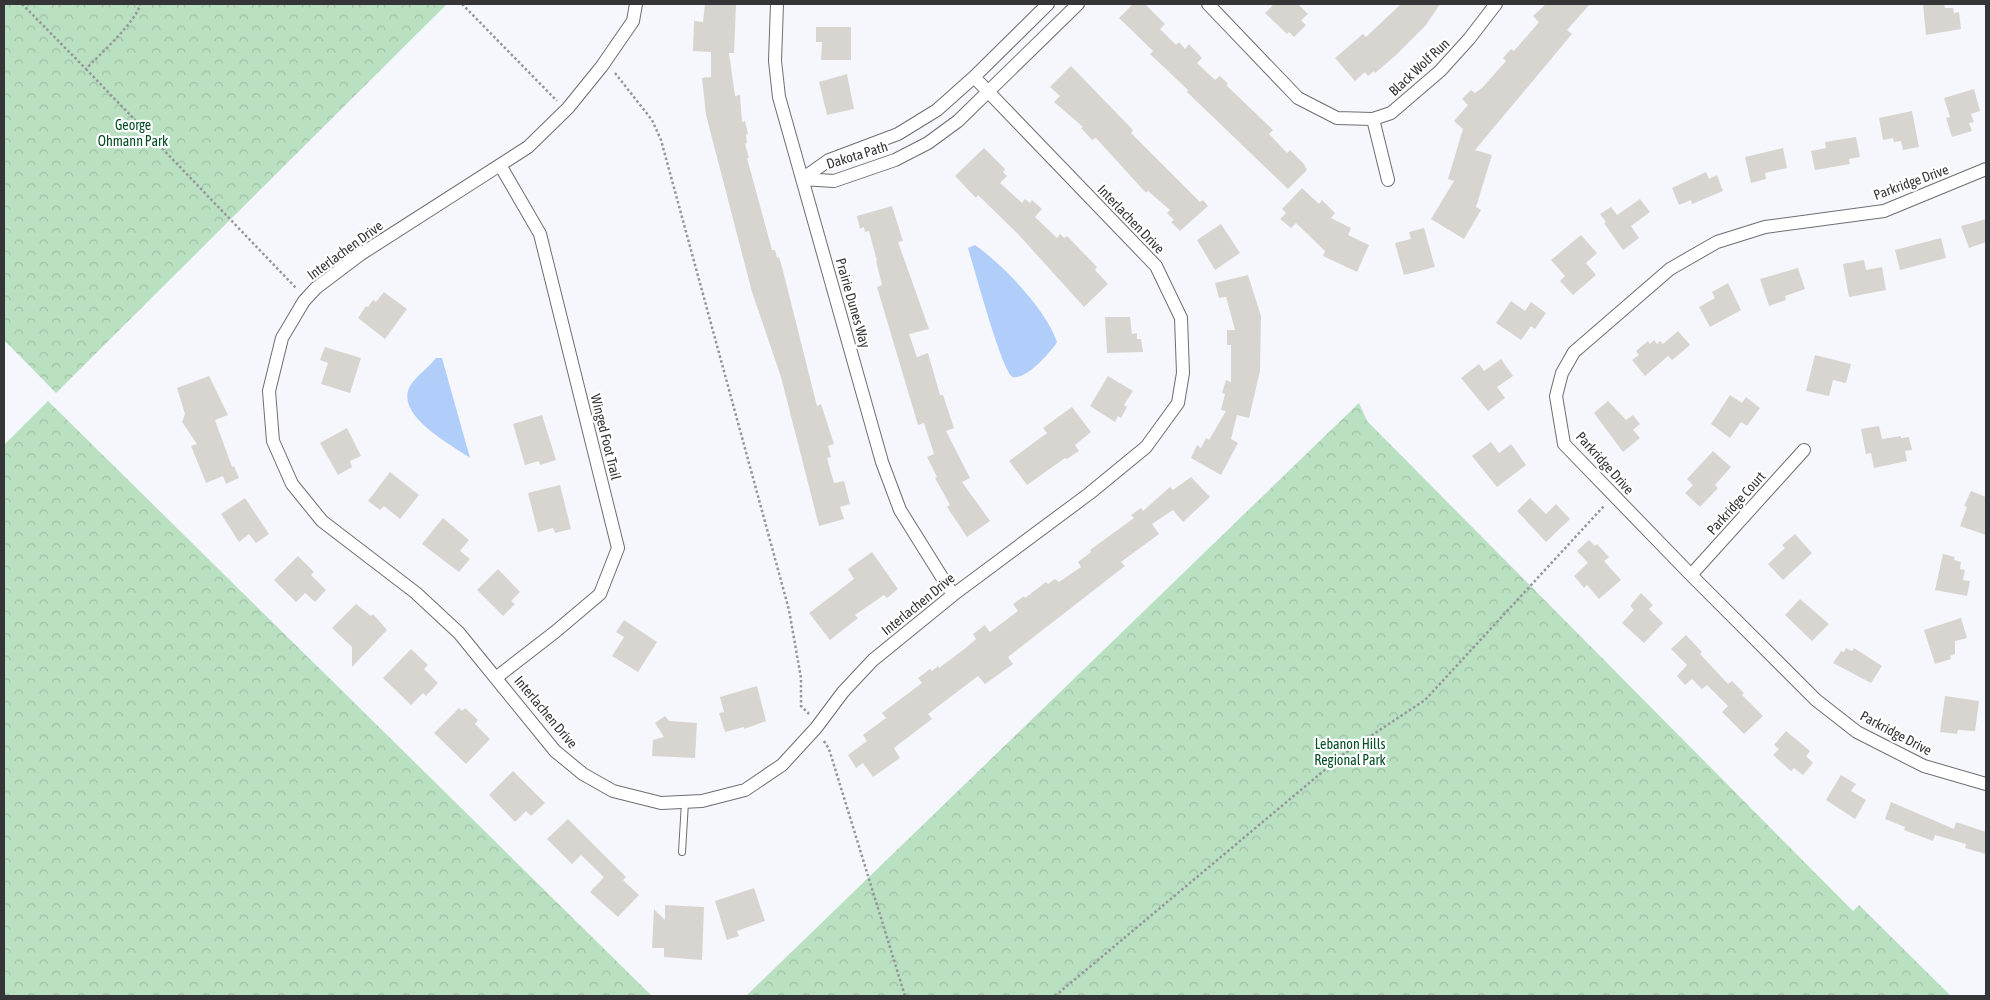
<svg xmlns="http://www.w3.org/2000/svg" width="1990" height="1000" viewBox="0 0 1990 1000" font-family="'Asap Condensed',sans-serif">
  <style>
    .forest { fill: url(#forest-crowns) }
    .water { fill: #b1cefa }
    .building { fill: #d8d5d0 }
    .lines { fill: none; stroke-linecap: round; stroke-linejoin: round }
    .service-casing { stroke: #6d6e72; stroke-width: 8 }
    .minor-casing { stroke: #6d6e72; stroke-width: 14 }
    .path { stroke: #96969a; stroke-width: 2.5; stroke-dasharray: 2.5 2.5; stroke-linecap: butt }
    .service { stroke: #fff; stroke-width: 6 }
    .minor { stroke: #fff; stroke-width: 12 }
    .labels { text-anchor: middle; stroke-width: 4.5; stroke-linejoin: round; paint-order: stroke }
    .street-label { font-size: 14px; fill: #353537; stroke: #fff }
    .park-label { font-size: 14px; fill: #024f23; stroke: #fff }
  </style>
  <defs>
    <pattern id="forest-crowns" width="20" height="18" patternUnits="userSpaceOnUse" patternTransform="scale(1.25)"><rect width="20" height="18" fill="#bae0c2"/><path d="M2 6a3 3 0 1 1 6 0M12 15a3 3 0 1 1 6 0" fill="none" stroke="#a0c1a7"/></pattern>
  </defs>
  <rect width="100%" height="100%" fill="#f6f7fc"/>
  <path class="forest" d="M4 4H447L56 393 4 340Z
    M48 401 652 996H4V445Z
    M1359 403 1367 421 1853 911 1859 905 1951 996H746Z"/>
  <path class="water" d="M975 245C1003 265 1046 309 1057 342 1051 352 1026 380 1013 377 1003 375 975 271 970 255L968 248Z
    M436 358H442L470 458C450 444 390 413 412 383 419 374 429 367 436 358Z"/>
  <path class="building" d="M705 4H736L734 53H729L735 96 740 95 742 122 745 121 748 134 746 135 747 143 745 144 749 158H747L772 250H775L777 258 779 257 783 271 817 406 821 404 834 444 828 446 831 457 827 458 834 483 844 481 850 504 840 507 844 519 819 526 781 377 752 292 706 115 702 78 711 77V52L693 51 694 21 703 22Z
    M1133 4H1145L1165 24 1160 29 1176 45 1179 42 1185 49 1189 44 1202 58 1197 63 1215 80 1220 76 1228 84 1226 85 1273 130 1269 134 1287 153 1290 150 1304 164 1307 170 1288 189 1187 92 1188 90 1150 54 1153 51 1119 18Z
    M1274 4H1298L1308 14 1301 20 1306 25 1294 37 1289 32 1287 34 1265 13Z
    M1401 4H1440L1426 25 1395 56 1375 73 1374 71 1368 76 1365 72 1355 81 1335 58 1363 34 1366 37Z
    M1546 4H1590L1567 30 1572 34 1475 150 1492 155 1476 207 1481 210 1464 239 1431 219 1454 181 1448 179 1463 129 1454 121 1468 105 1462 99 1471 90 1475 93 1482 88 1506 61 1503 58 1511 49 1514 51 1539 22 1533 16Z
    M1923 4H1944L1945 8H1953L1954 13 1959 12 1961 29 1926 35Z
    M816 27H851V60H821L822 42H816Z
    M1071 66 1133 130 1131 133 1200 202 1203 200 1208 206 1180 231 1171 222 1174 220 1167 213 1170 210 1148 191 1146 193 1096 138 1092 140 1081 128 1083 127 1054 102 1060 96 1050 87Z
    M847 74 854 109 827 115 819 82Z
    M1974 89 1980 111 1971 114 1974 122 1969 123 1972 131 1952 137 1946 118 1950 117 1944 98Z
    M1912 111 1919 147 1903 150 1901 141 1894 142 1893 138 1883 140 1879 118Z
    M1856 137 1860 157 1849 159 1850 164 1815 170 1811 151 1826 148 1825 142Z
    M984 148 1005 169 1003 172 1007 176 1000 183 1022 203 1025 199 1030 203 1032 200 1042 209 1035 217 1057 238 1060 234 1064 238 1067 236 1097 267 1095 270 1108 284 1084 307 1018 234 978 195 976 198 955 176Z
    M1783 148 1787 168 1765 173 1766 179 1751 183 1745 157Z
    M1706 172 1709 179 1717 175 1723 191 1692 204 1691 200 1679 205 1672 188Z
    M1302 188 1319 204 1322 200 1335 213 1331 218 1351 228 1348 235 1369 245 1357 272 1323 256 1325 251 1296 223 1291 228 1280 219 1286 213 1282 209Z
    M1640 199 1650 212 1631 226 1639 238 1623 250 1604 223 1606 222 1600 214 1611 207 1617 215Z
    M892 206 903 241 898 242 929 329 909 334 917 357 928 353 940 395H943L954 428 946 431 970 478 962 482 990 521 967 537 947 507 950 505 935 478 937 477 927 457 934 454 924 423 918 425 877 287 882 285 876 261H877L869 231 865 232 864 227 860 229 857 216Z
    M1986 219V242L1969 248 1961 226Z
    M1221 224 1240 253 1215 270 1197 240Z
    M1424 228 1435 267 1404 275 1395 243 1411 239 1409 232Z
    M1581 235 1597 253 1586 263 1596 275 1573 295 1560 281 1565 276 1551 260Z
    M1941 238 1946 258 1900 270 1895 250Z
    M1864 260 1866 270 1882 267 1886 290 1849 297 1843 264Z
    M1798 268 1805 289 1785 296 1786 300 1769 306 1760 279Z
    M1248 275 1261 316 1260 371 1249 418 1237 415 1231 439 1238 443 1221 475 1191 458 1197 445 1201 448 1206 438 1209 440 1226 411 1221 410 1225 394 1222 393 1226 380 1231 382V345H1227V330H1235L1226 297 1219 298 1215 283Z
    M1728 283 1741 310 1710 327 1699 307 1715 298 1712 292Z
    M384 292 407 309 385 339 358 318 366 306 368 307 373 300 376 302Z
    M1511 301 1525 311 1531 302 1546 313 1535 329 1531 326 1521 340 1496 323Z
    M1105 317H1130L1132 334 1137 333V339H1141L1143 352 1107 353Z
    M1678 331 1690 345 1672 360 1668 356 1645 376 1632 360 1639 355 1636 351 1648 341 1650 344 1654 340 1657 344 1660 341 1663 344Z
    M325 347 361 358 350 393 321 384 328 363 320 360Z
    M1815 355 1851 364 1846 383 1833 380 1829 396 1806 391Z
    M1501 359 1513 376 1497 387 1505 398 1488 411 1461 378 1479 364 1484 371Z
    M209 376 228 415 215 420 232 467 234 466 239 478 226 484 223 476 206 483 191 446 197 444 182 422 185 414 177 388Z
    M1108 376 1133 391 1124 405 1127 407 1121 418 1118 416 1115 422 1090 406Z
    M1730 395 1742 403 1746 397 1760 408 1747 426 1741 422 1730 438 1711 424Z
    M1608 401 1626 420 1633 415 1640 424 1633 430 1640 438 1623 452 1594 413Z
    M1072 407 1091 432 1075 445 1079 451 1067 459 1065 458 1027 485 1009 461 1047 433 1043 428Z
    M542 415 556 460 540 465 539 461 525 465 513 424Z
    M1879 426 1882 439 1901 436V438L1909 437 1912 450 1905 451 1907 461 1874 468 1871 453 1866 454 1861 429Z
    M347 428 361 456 350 461 352 467 338 475 320 443Z
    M1491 442 1499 453 1511 444 1526 465 1497 487 1472 456Z
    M1713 451 1731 467 1715 485 1718 488 1700 507 1685 493 1693 485 1687 479Z
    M390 472 419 495 400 519 384 506 380 510 368 501Z
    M1191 477 1210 497 1183 522 1173 510 1152 524 1159 534 1121 562 1125 566 1008 657 1013 664 985 684 978 676 928 714 932 719 894 748 900 758 873 777 863 763 856 768 848 755 867 741 863 735 886 718 882 713 922 683 918 678 930 669 932 671 938 666 939 668 967 647 976 639 973 634 985 625 990 632 1018 611 1013 604 1024 596 1025 598 1046 582 1048 584 1055 579 1059 582 1081 567 1078 562 1091 552 1090 550 1134 518 1131 515 1141 508 1143 511 1170 487 1173 490Z
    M560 485 571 529 555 533 553 528 538 532 528 493Z
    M1971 491 1986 497V535L1960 526 1967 507 1964 506Z
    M245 498 269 534 256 543 249 534 239 542 221 514Z
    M1530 498 1546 514 1556 504 1570 519 1546 542 1517 511Z
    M443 518 469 540 460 551 470 559 459 572 422 544Z
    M1795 534 1812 553 1783 580 1768 564 1785 548 1782 545Z
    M1589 540 1595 546 1597 544 1609 557 1604 561 1621 580 1599 599 1587 585 1584 588 1574 576 1588 563 1577 551Z
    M872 552 898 589 887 598 884 595 855 615 858 618 830 640 809 613 854 579 848 569Z
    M1943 554 1955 557 1954 560 1961 562 1960 569 1965 570 1963 580 1970 581 1967 596 1935 590Z
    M298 556 314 572 311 575 326 590 315 602 305 593 296 602 274 580Z
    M498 569 520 592 511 601 515 604 503 616 477 590Z
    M1641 593 1653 605 1649 609 1663 623 1644 643 1622 623 1634 610 1630 606Z
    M1800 599 1829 624 1812 641 1785 615Z
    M356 604 371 616 373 614 387 630 352 667V647L332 628Z
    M1961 618 1967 638 1955 641V654L1950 656 1951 659 1935 664 1924 630Z
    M624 620 657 642 638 672 612 656 624 637 616 632Z
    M1686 635 1702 652 1700 654 1728 684 1732 681 1744 693 1742 695 1763 716 1744 734 1722 712 1728 706 1707 685 1702 689 1692 679 1685 685 1677 676 1687 665 1671 649Z
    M1846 648 1852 651 1854 648 1882 666 1871 683 1833 663 1841 651 1844 652Z
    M411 649 428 665 424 669 438 683 426 696 423 693 411 705 383 678Z
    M757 686 766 721 744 729V727L725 732 719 713 724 712 720 697Z
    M1945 696 1979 701 1975 731 1958 730 1957 734 1940 732Z
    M459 708 462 711 465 708 478 720 475 724 490 739 466 764 434 733Z
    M665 716 669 721 697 723 695 758 652 756 653 740 664 737 655 723Z
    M1786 731 1810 751 1806 756 1813 763 1803 775 1794 768 1791 771 1773 755 1779 749 1774 745Z
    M513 771 545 803 531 816 526 811 515 822 489 795Z
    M1841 775 1856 784 1851 791 1866 800 1855 819 1826 800Z
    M1891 802 1954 829 1956 822 1986 832V854L1965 848 1966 844 1935 835 1933 841 1904 830 1905 827 1885 819Z
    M568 819 626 877 623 880 639 895 618 917 590 892 604 877 581 855 572 864 547 839Z
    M754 888 765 921 737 931 739 936 727 940 715 901Z
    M665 905 704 907 702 960 664 957V948H652L654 909 665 920Z"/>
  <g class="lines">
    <g class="service-casing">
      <path id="service" d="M682 852 685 802"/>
    </g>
    <g class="minor-casing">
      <path id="minor" d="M636 4 633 21 602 66 568 108 528 147 361 254 316 288 304 301 282 338 269 391 273 441 292 484 322 521 416 593 459 633 555 751 583 774 613 791 661 803 702 801 745 790 782 765 816 728 843 692 873 660 953 595 1090 493 1146 447 1178 403 1183 373 1181 318 1156 266 974 77
        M777 4 775 61 779 97 882 462 900 510 953 595
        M1208 4 1298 98 1337 118 1373 119 1391 113 1440 71 1469 39 1496 4
        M1373 119 1388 180
        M1986 169 1884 211 1765 227 1717 242 1670 269 1574 352 1562 373 1556 396 1564 444 1691 575 1816 700 1857 732 1924 766 1986 784
        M802 179 834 181 895 160 928 143 958 121 1078 4
        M802 179 829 160 898 134 937 110 974 77 1048 4
        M1691 575 1804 450
        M497 677 555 632 600 594 618 548 540 234 500 165"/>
    </g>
    <path class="path" d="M22 4 86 69C98 56 138 20 140 4
      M462 4 557 101
      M86 69 297 289
      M615 73 652 120 661 140 789 610 801 678V706L809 714
      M824 741 829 749 905 996
      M1055 996 1345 753 1425 700 1604 506"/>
    <use href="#service" class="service"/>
    <use href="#minor" class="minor"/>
  </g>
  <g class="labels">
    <g class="street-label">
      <text transform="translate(1419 67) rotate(-43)" y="5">Black Wolf Run</text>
      <text transform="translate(857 155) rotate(-17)" y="5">Dakota Path</text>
      <text transform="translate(1911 182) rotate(-20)" y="5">Parkridge Drive</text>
      <text transform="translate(1131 219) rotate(46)" y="5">Interlachen Drive</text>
      <text transform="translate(345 250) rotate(-36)" y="5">Interlachen Drive</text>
      <text transform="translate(853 303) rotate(74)" y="5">Prairie Dunes Way</text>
      <text transform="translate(606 437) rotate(76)" y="5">Winged Foot Trail</text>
      <text transform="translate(1605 463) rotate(48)" y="5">Parkridge Drive</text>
      <text transform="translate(1736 503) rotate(-48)" y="5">Parkridge Court</text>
      <text transform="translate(918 604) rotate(-39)" y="5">Interlachen Drive</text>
      <text transform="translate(546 712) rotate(50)" y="5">Interlachen Drive</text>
      <text transform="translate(1896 733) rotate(28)" y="5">Parkridge Drive</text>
    </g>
    <g class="park-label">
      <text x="133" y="130">George<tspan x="133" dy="16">Ohmann Park</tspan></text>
      <text x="1350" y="749">Lebanon Hills<tspan x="1350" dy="16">Regional Park</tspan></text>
    </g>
  </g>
  <rect width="1990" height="1000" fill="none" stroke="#353537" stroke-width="10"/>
</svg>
